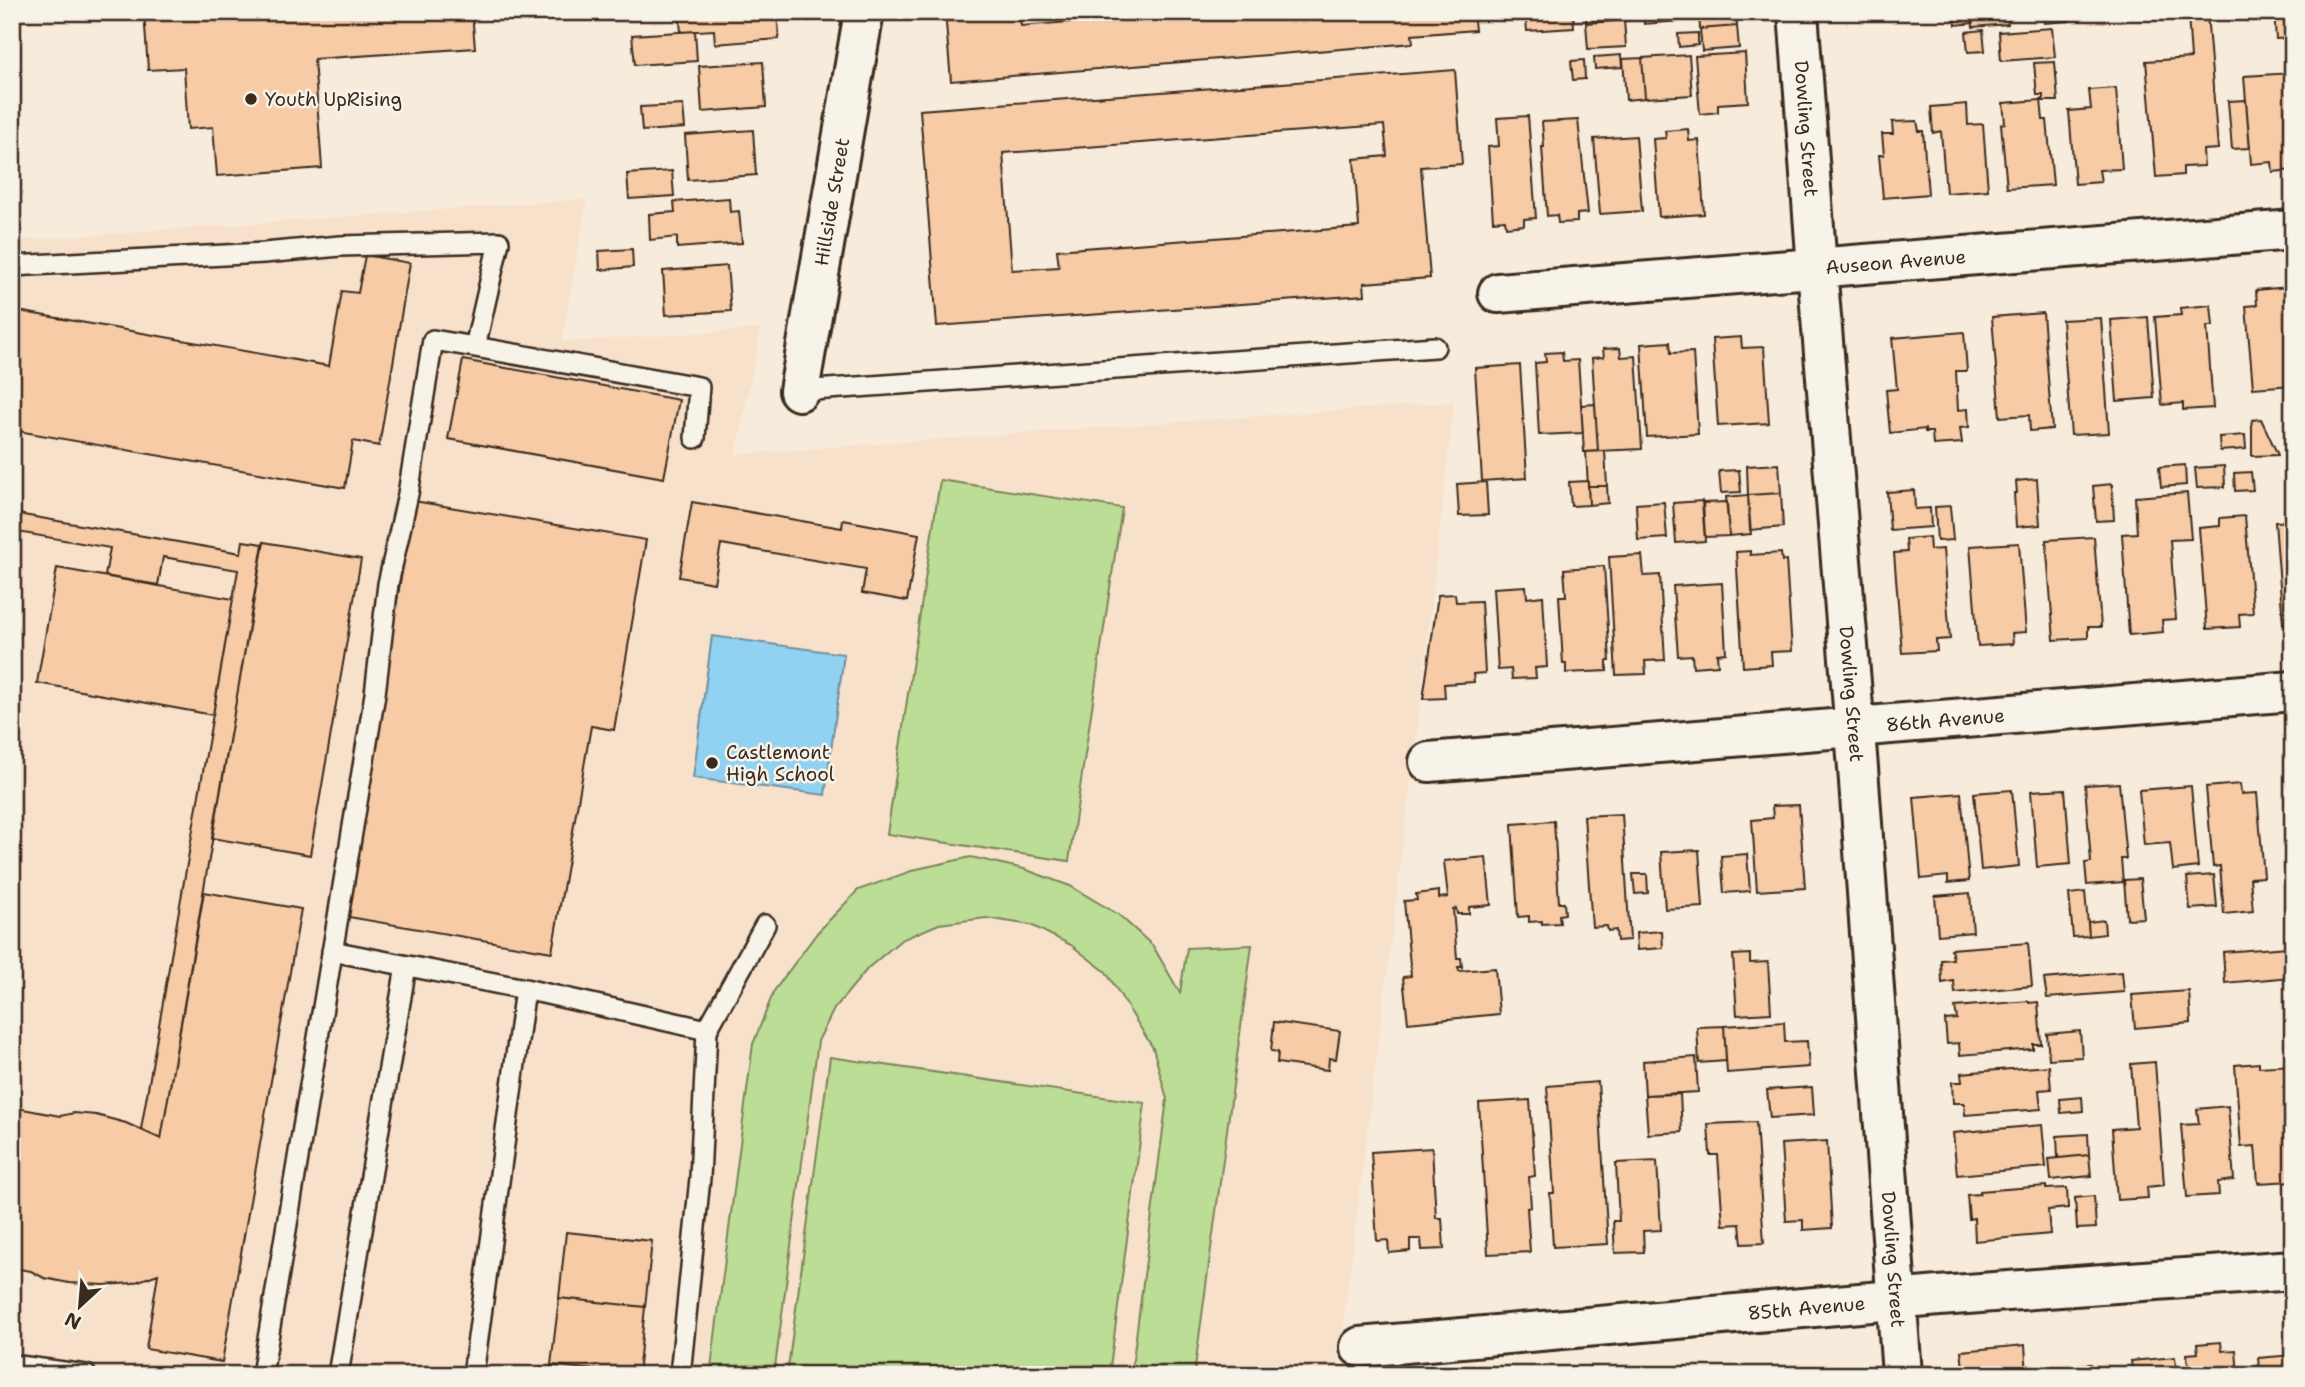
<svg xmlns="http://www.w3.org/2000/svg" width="2305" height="1387" viewBox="0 0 2305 1387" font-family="'Shantell Sans',sans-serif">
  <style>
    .built { fill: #f7e1cb }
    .green { fill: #bcdd96; stroke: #7c845a; stroke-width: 2 }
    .water { fill: #91d1f2; stroke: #6f8e9d; stroke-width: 2 }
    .building { fill: #f7cba6; stroke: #3b2a1e; stroke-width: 2; fill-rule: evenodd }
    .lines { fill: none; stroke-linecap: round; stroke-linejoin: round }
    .lane-casing { stroke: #3b2a1e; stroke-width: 24 }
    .street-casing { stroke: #3b2a1e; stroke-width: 44 }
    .lane { stroke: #f7f3e8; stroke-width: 19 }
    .street { stroke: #f7f3e8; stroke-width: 38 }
    .poi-dot { fill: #3b2a1e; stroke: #f7f3e8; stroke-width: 2.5 }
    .labels { text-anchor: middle; stroke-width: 5; stroke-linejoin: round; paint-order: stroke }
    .poi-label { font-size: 19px; fill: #3b2a1e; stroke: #f7f3e8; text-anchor: start }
    .street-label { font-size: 19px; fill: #3b2a1e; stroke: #f7f3e8 }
  </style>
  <rect width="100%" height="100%" fill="#f7ebdb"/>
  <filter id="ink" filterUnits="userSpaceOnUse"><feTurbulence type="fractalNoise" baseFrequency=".0143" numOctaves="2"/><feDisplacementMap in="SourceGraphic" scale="14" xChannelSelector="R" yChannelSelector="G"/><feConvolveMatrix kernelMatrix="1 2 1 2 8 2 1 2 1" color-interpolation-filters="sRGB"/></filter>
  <g filter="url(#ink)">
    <path class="built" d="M587 199 562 342 761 329 736 454 1454 402 1419 714 1337 1375H12V241Z"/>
    <path class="green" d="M940 480 1122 508 1069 861 887 834Z
      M971 857 1024 869 1070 886 1119 915 1153 946 1180 993 1187 948 1252 945 1194 1375H1131L1167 1099 1153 1048 1106 972 1071 945 1031 925 986 918 939 924 901 940 868 968 834 1009 818 1041 774 1375H710L753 1044 774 991 817 933 858 890 917 869Z
      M830 1057 1145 1103 1109 1375H787Z"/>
    <path class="water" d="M712 636 844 654 825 795 693 778Z"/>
    <path class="building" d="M144 12H472L475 48 314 59 322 168 217 176 213 127 188 129 184 68 148 70Z
      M679 12H777L779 39 715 44 714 30 681 32Z
      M945 12H1019L1021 26 1191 12H1473L1475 30 1412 35 1413 43 951 81Z
      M1525 12H1573L1574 28 1527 31Z
      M1586 12H1631V20L1586 23Z
      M1643 12H1690L1691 20 1644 24Z
      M1699 12H1736L1737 26 1700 29Z
      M1954 12H1972L1973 23 1956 25Z
      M1972 12H2007L2008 24 1973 27Z
      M2043 12H2069V21L2044 23Z
      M2274 12H2293V38L2276 39Z
      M2207 13 2218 149 2203 150 2204 166 2183 167V175L2156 177 2146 61 2191 58 2188 14Z
      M1624 20 1626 47 1588 49 1586 23Z
      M1737 26 1739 48 1702 51 1700 29Z
      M2052 28 2055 57 2001 61 1999 32Z
      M1983 30 1985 51 1968 52 1966 32Z
      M695 31 697 61 635 65 632 35Z
      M1698 33V45L1679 47 1678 34Z
      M1745 53 1748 102 1718 104V112L1700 114 1695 56Z
      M1621 55 1622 67 1595 69 1594 57Z
      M1689 55 1692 95 1645 98 1642 58Z
      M1642 58 1645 98 1626 100 1623 59Z
      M1584 60 1585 79 1573 80 1571 61Z
      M763 62 766 107 702 112 699 66Z
      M2055 62 2058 101H2043V95H2037L2034 63Z
      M1455 70 1462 164 1421 167 1430 278 1364 283 1365 295 937 326 920 110ZM1384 125 1387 156 1354 159 1359 227 1057 250 1059 267 1012 270 1003 153Z
      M2293 73V170L2273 172 2272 162 2251 164 2244 76Z
      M2116 88 2122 169 2099 170 2101 182 2075 184 2069 111 2091 109 2089 90Z
      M2041 100 2043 120H2047L2053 185 2007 188 2001 124 2005 123 2003 103Z
      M2246 100 2250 148 2232 149 2228 101Z
      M1967 104 1968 125 1983 124 1988 190 1946 193 1941 131 1933 133 1931 107Z
      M683 105 685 128 642 131 640 107Z
      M1528 116 1536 218 1524 219V225L1506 227 1505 220 1493 221 1488 147 1499 146 1497 118Z
      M1578 120 1588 213 1577 214V222L1558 223 1557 215 1547 216 1542 147H1544L1542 122Z
      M1917 121 1919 131H1923L1928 194 1883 198 1879 155H1884L1882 134H1893L1892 122Z
      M1688 129 1689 141 1699 140 1704 214 1659 217 1653 139 1666 138 1665 131Z
      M753 130 756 175 688 180 685 135Z
      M1636 136 1642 211 1600 214 1594 139Z
      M672 171 674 196 629 199 627 174Z
      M729 198 730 212 739 211 742 243 677 248V237L650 240 649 214 675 212 674 202Z
      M632 249 633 267 600 270 599 251Z
      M365 255 410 263 379 446 353 441 345 488 12 430V310L329 366 342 291 358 293Z
      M727 266 731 311 666 315 663 271Z
      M2288 287 2289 303H2293V385L2253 388 2246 306 2257 305 2256 290Z
      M2211 305 2213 326H2207L2213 408 2183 410V403L2162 405 2155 317 2181 315 2180 308Z
      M2043 313 2052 429 2030 431 2029 415 2000 417 1992 317Z
      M2148 317 2154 398 2117 401 2111 320Z
      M2101 318 2109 433 2071 435 2062 320Z
      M1964 332 1967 371H1956L1958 410 1968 409 1969 427 1960 428 1962 443 1933 445 1932 432H1925V429L1890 433 1886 390 1897 389 1892 338Z
      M1741 337 1742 348 1764 347 1769 423 1718 426 1712 339Z
      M1670 342 1671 353 1693 352 1698 434 1647 437 1641 344Z
      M1620 348 1621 357 1636 356 1642 449 1598 451 1592 358 1604 357 1603 349Z
      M1562 352 1563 361 1578 360 1583 433 1539 435 1535 363 1546 362 1545 353Z
      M463 360 679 400 664 478 448 439Z
      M1520 365 1527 478 1482 481 1475 368Z
      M1595 404 1598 451 1584 452 1581 405Z
      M2261 419 2278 455 2252 456V420Z
      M2245 435 2246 449 2220 451 2219 437Z
      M1605 451 1607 486H1588L1586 452Z
      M1779 464 1781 493 1748 495 1747 466Z
      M2185 465 2186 485 2161 487 2159 467Z
      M2224 466 2225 487 2197 488 2195 468Z
      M1739 470 1741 492 1721 493 1719 471Z
      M2251 472 2253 490 2235 491 2234 473Z
      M2037 479 2040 525 2016 527 2014 493H2017L2016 481Z
      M1588 481 1589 505 1571 506 1569 482Z
      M1486 482 1488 515 1459 516 1457 484Z
      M2112 484 2114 520 2096 521 2093 486Z
      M1588 486H1607L1608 503 1589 505Z
      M1914 490 1915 509 1930 508 1931 527 1890 530 1887 492Z
      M1781 493 1783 527 1750 530 1748 495Z
      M2187 493 2191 539 2170 540 2176 619 2162 620 2163 632 2129 635 2122 534 2137 533 2135 497Z
      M1748 495 1751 534 1729 536 1726 497Z
      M414 501 646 540 614 730 591 726 552 952 343 916Z
      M1702 501 1705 541 1676 543 1673 503Z
      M692 502 842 528 843 520 919 534 907 601 862 593 866 569 721 544 714 583 679 577Z
      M1664 502 1667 538 1638 540 1636 504Z
      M1727 502 1729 536 1705 537 1703 503Z
      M1950 506 1953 540 1937 541 1935 507Z
      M12 513 241 553 243 541 263 544 161 1139 141 1129 238 570 163 557 158 585 105 576 110 548 12 531Z
      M2245 516 2253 613 2239 614 2240 627 2207 629 2199 528 2220 526V518Z
      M2293 521V623L2283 624 2275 522Z
      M1929 537 1930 550 1943 549 1950 639 1936 640 1937 651 1902 653 1894 553 1907 552 1906 539Z
      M2094 537 2101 627H2088V638L2054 640 2046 540Z
      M264 542 361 559 310 855 212 838Z
      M2019 543 2026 632 2012 633 2013 644 1978 646 1970 546Z
      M1750 551V555L1781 553 1782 561 1786 560 1792 651 1771 652 1772 665 1743 667 1736 552Z
      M1642 555 1644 576 1660 575 1665 660 1645 661 1646 674 1616 675 1609 557Z
      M1604 566 1610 661H1607V671L1566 673V664H1563L1559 596H1566L1564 569Z
      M57 568 233 599 213 715 37 683Z
      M1722 583 1726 653 1717 654 1718 665 1693 667 1692 655 1678 656 1673 586Z
      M1526 586 1527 598 1543 596 1547 667 1535 668 1536 678 1512 679 1511 669 1498 670 1493 588Z
      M1455 594 1456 602 1481 601 1485 673 1473 674 1474 682 1444 684 1445 698 1423 699 1438 595Z
      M2293 779V849L2287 780Z
      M2119 783 2126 859H2121L2123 882 2087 885 2085 863 2091 862 2085 785Z
      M2240 784 2241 794 2257 793 2264 877 2250 878 2253 911 2224 914 2220 866 2213 867 2206 787Z
      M2191 786 2198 867 2173 870 2170 843 2144 845 2139 790Z
      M2065 789 2071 864 2037 867 2031 791Z
      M2012 790 2019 866 1981 870 1974 793Z
      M1961 793 1969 881 1948 883V876L1921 879 1914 797Z
      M1799 805 1805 888 1757 891 1752 820 1773 818 1772 806Z
      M1622 814 1630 940 1617 941 1616 930 1608 931 1607 926 1592 927 1584 816Z
      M1554 821 1559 903H1564L1565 914 1559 915 1560 923 1542 924V921L1529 922V916L1518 917 1512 824Z
      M1699 850 1703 907 1665 909 1661 852Z
      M1747 854 1750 891 1724 893 1721 856Z
      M1486 857 1491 905 1469 907V914H1457L1456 908 1453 909 1457 958H1461L1462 967H1458L1459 971 1495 968 1499 1014 1408 1023 1403 977 1411 976 1404 901 1417 900 1416 894 1439 891V898L1448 897 1444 861Z
      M1633 874H1647L1648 893 1635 894Z
      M2214 875 2217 907 2190 909 2187 877Z
      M2140 879 2144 918 2127 919 2124 880Z
      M204 892 301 909 222 1362 146 1349 158 1274 133 1283 104 1285 69 1283 44 1278 31 1271 12 1268V1107L60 1116 74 1113 96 1115 126 1123 161 1139Z
      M2085 892 2089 936 2073 937 2069 894Z
      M1970 893 1973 932 1938 935 1935 896Z
      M2104 920 2105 934 2089 936 2088 922Z
      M1662 931 1663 948 1637 950 1636 933Z
      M2028 943 2032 986 1955 993 1954 981 1942 983 1941 960 1953 959 1951 949Z
      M2288 947 2291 977 2225 983 2223 952Z
      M1750 954V963L1768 962 1771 1013 1737 1015 1733 955Z
      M2122 972 2124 992 2047 998 2044 979Z
      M2189 991 2191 1023 2135 1028 2132 995Z
      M2029 1001V1003L2038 1002 2041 1044H2033V1049L1960 1055 1959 1043 1947 1044 1945 1020 1957 1019 1955 1007Z
      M1274 1022 1340 1031 1336 1059 1329 1058 1328 1070 1277 1063 1278 1052 1271 1051Z
      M1784 1022 1785 1042 1807 1041 1809 1067 1727 1073 1724 1026Z
      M1724 1026 1726 1061 1699 1063 1697 1027Z
      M2080 1031 2082 1057 2049 1059 2047 1034Z
      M1696 1057 1698 1092 1645 1095 1643 1061Z
      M2155 1062 2164 1185 2147 1187 2148 1198 2117 1200 2112 1129 2136 1127 2131 1064Z
      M2259 1063V1067L2293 1065V1181L2258 1183 2255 1146 2241 1147 2235 1065Z
      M2049 1066 2051 1089 2039 1090 2041 1109 1965 1115 1964 1103H1953L1952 1082H1962L1961 1073Z
      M1598 1082 1608 1244 1553 1247 1550 1193H1554L1547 1086Z
      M1812 1087 1814 1115 1770 1118 1767 1090Z
      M1680 1094 1682 1132 1648 1134 1645 1095Z
      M2082 1097 2083 1111 2061 1113 2060 1099Z
      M1530 1100 1535 1176 1529 1177 1531 1207 1527 1208 1530 1252 1488 1254 1479 1103Z
      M2228 1106 2234 1180 2218 1182 2219 1195 2187 1197 2181 1125 2199 1124 2197 1109Z
      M1756 1122 1764 1243 1742 1244 1740 1224 1723 1225 1718 1155H1710L1708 1124Z
      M2042 1125 2046 1167 1957 1175 1953 1133Z
      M2088 1134 2089 1155 2058 1158 2057 1136Z
      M1827 1141 1832 1228 1803 1230V1220L1786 1221 1781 1144Z
      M1432 1148 1436 1218H1442L1444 1249 1422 1250 1421 1239H1410V1251L1389 1253 1388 1240 1377 1241 1371 1152Z
      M2089 1155 2091 1176 2051 1180 2049 1159Z
      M1657 1161 1661 1230 1643 1231 1644 1252 1615 1253 1613 1221H1619L1616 1163Z
      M2046 1186V1189L2067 1188 2068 1208 2048 1210 2050 1234 1975 1241 1974 1218 1969 1219 1967 1195 1980 1194V1191Z
      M2094 1196 2096 1228 2077 1229 2075 1198Z
      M566 1232 652 1241 645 1307 559 1298Z
      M559 1298 645 1307 638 1375 551 1365Z
      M2221 1342 2222 1351 2236 1350 2238 1375H2189L2187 1354 2198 1353 2197 1344Z
      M2025 1345 2027 1375H1964L1961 1351Z
      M2293 1355V1375H2260L2258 1358Z
      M2175 1357 2177 1375H2133L2131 1361Z
      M2091 1364 2092 1375H2051L2050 1367Z
      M551 1365 636 1375H550Z"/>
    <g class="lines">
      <g class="lane-casing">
        <path id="lane" d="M12 266 264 253 340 246 499 242 475 347 433 340 408 494 388 584 375 694 262 1375
          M475 347 699 387 695 438
          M799 391 1435 347
          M332 951 525 989
          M12 1365 86 1375
          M338 1375 406 966
          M473 1375 525 989 707 1030 765 925
          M680 1375 700 1178 707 1030"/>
      </g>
      <g class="street-casing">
        <g id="street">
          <path id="s1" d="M1798 12 1817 268 1858 768 1902 1375"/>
          <path id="s2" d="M1498 293 2293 230"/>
          <path id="s3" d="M799 391 864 12"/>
          <path id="s4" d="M1429 762 2293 691"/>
          <path id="s5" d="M1360 1347 1939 1296 2293 1270"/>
        </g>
      </g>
      <use href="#lane" class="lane"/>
      <use href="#street" class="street"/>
    </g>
  </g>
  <g class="poi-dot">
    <circle cx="251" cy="99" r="7"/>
    <circle cx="712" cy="763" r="7"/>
  </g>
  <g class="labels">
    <g class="poi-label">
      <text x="265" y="106">Youth UpRising</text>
      <text x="726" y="759">Castlemont<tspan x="726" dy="22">High School</tspan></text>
    </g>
    <g class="street-label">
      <text dy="7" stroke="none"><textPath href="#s1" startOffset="117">Dowling Street</textPath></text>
      <text dy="7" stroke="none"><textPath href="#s3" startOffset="192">Hillside Street</textPath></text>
      <text dy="7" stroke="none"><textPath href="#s2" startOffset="399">Auseon Avenue</textPath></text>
      <text dy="7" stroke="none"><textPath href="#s1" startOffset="684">Dowling Street</textPath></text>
      <text dy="7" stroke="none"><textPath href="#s4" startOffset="518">86th Avenue</textPath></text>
      <text dy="7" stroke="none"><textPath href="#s1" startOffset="1251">Dowling Street</textPath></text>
      <text dy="7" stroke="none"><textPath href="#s5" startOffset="448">85th Avenue</textPath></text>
    </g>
  </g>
  <rect width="2305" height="1387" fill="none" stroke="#f7f3e8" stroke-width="42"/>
  <rect x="21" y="21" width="2263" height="1345" fill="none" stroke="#3b2a1e" stroke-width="2.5" filter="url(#ink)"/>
  <g transform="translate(80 1306) rotate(206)" stroke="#f7f3e8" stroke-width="5" paint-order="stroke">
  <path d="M0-5L12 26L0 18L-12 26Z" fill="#3b2a1e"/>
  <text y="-10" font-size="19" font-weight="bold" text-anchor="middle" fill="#3b2a1e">N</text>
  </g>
</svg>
